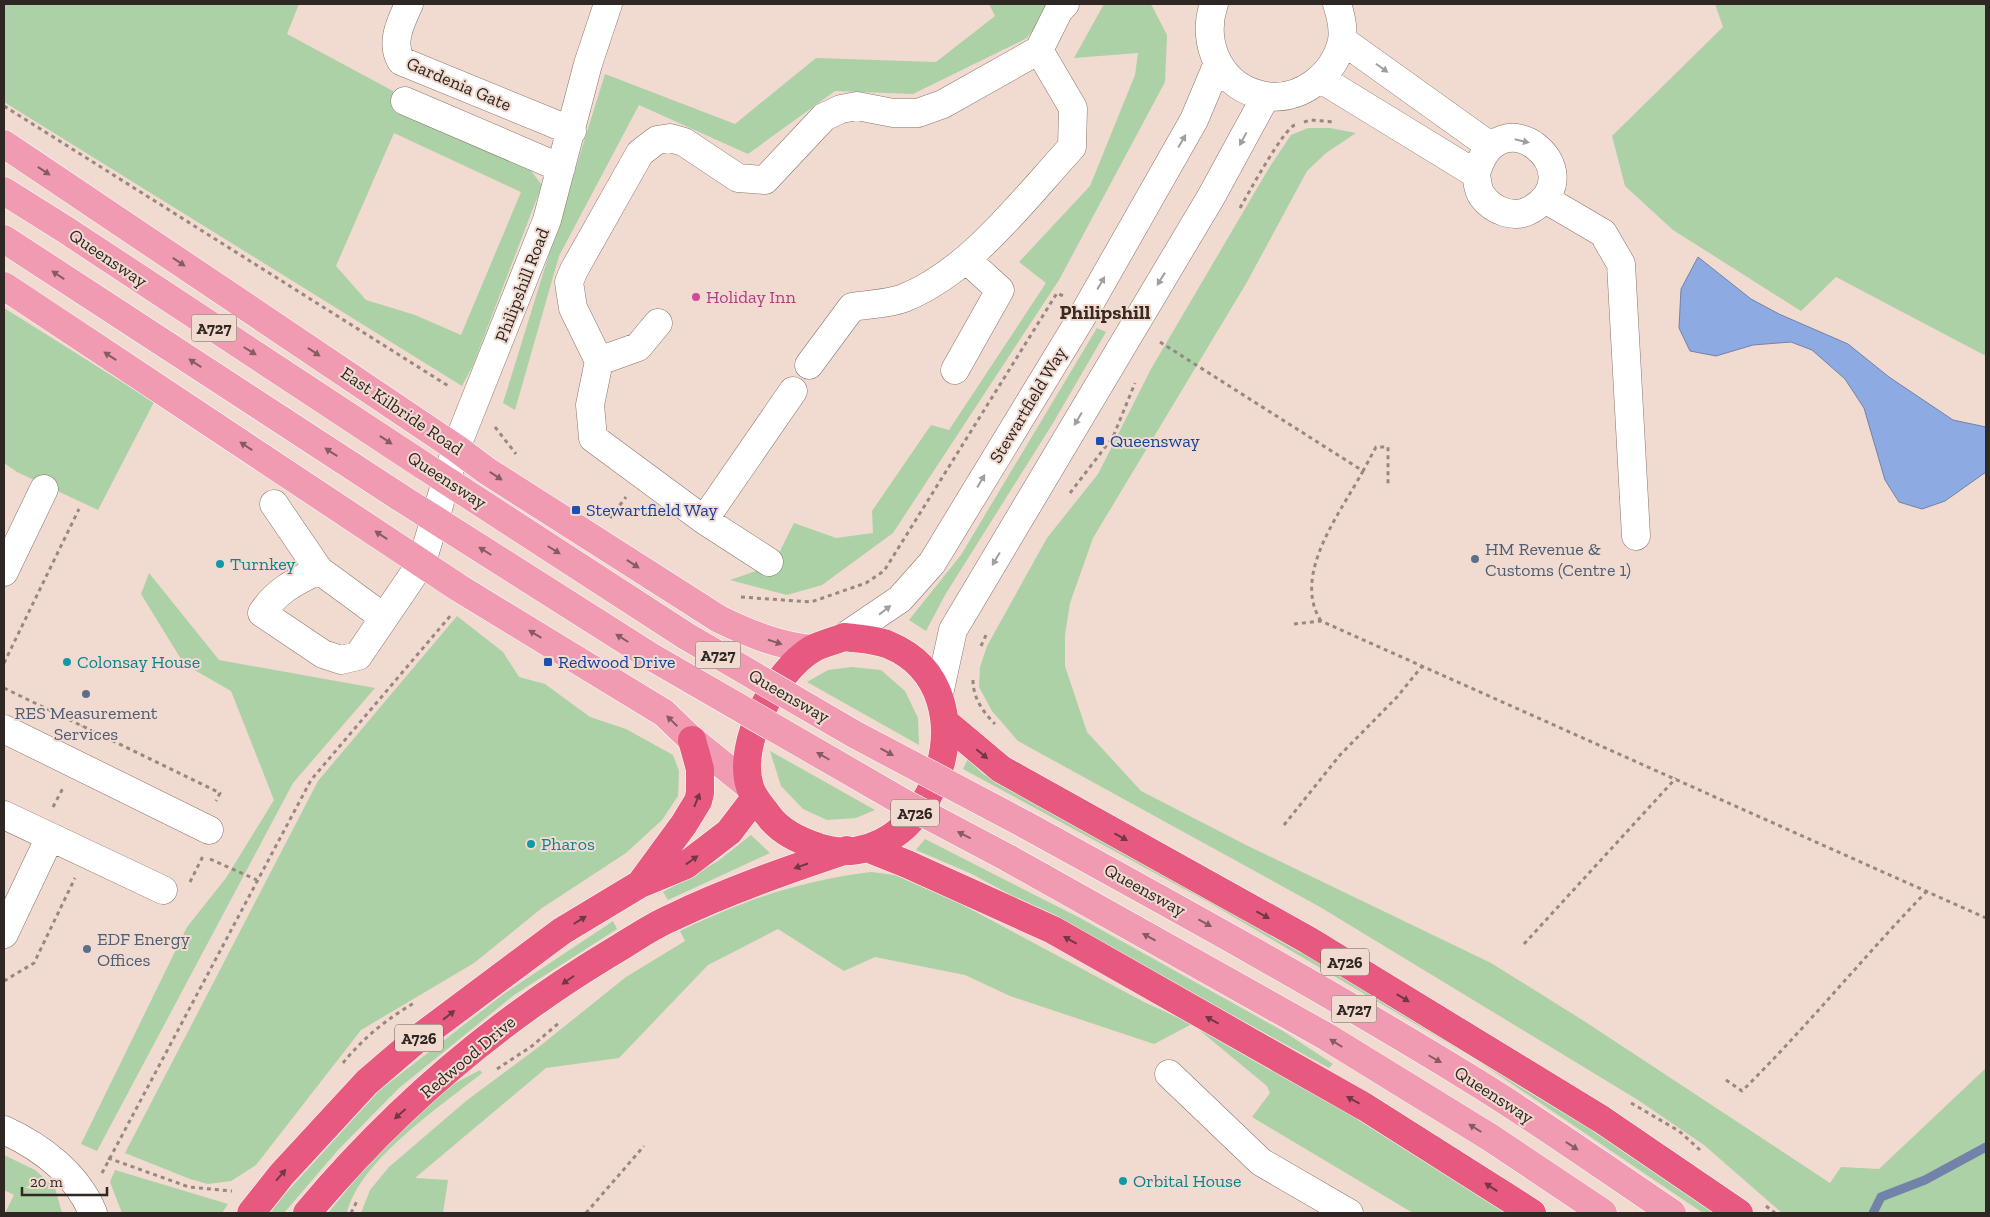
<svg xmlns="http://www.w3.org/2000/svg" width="1990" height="1217" viewBox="0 0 1990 1217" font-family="'Zilla Slab',serif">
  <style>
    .green { fill: #acd1a6; fill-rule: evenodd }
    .water { fill: #8daae3; stroke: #7183a9 }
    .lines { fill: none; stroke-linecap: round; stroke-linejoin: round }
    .stream { stroke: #7183a9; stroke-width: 9 }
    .minor-casing { stroke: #89756b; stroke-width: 29 }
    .major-casing { stroke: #fff; stroke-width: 29 }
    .highway-casing { stroke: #fff; stroke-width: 29 }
    .path { stroke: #988880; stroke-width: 3; stroke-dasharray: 4 4; stroke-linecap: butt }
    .minor { stroke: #fff; stroke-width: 28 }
    .major { stroke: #f19bb3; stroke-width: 28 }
    .highway { stroke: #e85980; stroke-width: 28 }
    .major-bridge-casing { stroke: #fff; stroke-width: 29; stroke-linecap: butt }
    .major-bridge { stroke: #f19bb3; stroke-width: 28 }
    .oneway { fill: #a19e9c }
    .oneway2 { fill: #865b64 }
    .oneway3 { fill: #703844 }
    .hotel-dot { fill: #d1479c; stroke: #f1dacf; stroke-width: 2 }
    .transit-dot { fill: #1a4fb4; stroke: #f1dacf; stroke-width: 2 }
    .service-dot { fill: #5c6f8a; stroke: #f1dacf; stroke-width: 2 }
    .culture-dot { fill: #0f9aa8; stroke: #f1dacf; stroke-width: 2 }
    .labels { text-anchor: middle; stroke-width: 4; stroke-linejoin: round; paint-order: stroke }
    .shield { fill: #f1dacf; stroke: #695d57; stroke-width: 1 }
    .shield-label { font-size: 16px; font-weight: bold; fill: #2f2723 }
    .street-label { font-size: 18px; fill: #2f2723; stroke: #f1dacf }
    .hotel-label { font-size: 18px; fill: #b23c85; stroke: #f1dacf; text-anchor: start }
    .transit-label { font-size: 18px; fill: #164399; stroke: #f1dacf; text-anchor: start }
    .service-label { font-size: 18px; fill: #4e5e75; stroke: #f1dacf; text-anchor: start }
    .culture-label { font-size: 18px; fill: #0d838f; stroke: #f1dacf; text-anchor: start }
    .quarter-label { font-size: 20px; font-weight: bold; fill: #3b2a21; stroke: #f1dacf }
  </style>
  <rect width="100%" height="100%" fill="#f1dacf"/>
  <path class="green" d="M4 4H299L287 34 393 91 394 109 531 171 542 185 473 365 462 386 4 102ZM394 133 521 192 461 335 415 315 366 300 336 266Z
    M989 4H1054L1027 38 913 94 835 91 748 154 639 105 559 256 515 410 503 403 605 74 735 124 816 58 936 62 995 16Z
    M1104 4H1150L1152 6 1167 35 1165 82 1059 280 893 533 822 585 787 595 730 580 773 565 794 523 836 538 873 533 872 511 931 425 949 430 1046 283 1019 262 1090 186 1135 75 1138 53 1074 58Z
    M1715 4H1986V356L1836 277 1801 311 1673 230 1625 186 1612 136 1723 27Z
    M1308 128H1330L1356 133 1326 153 1307 171 1247 282 1093 538 1070 603 1065 635V666L1087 732 1141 791 1248 846 1491 963 1584 1021 1830 1183 1841 1167 1879 1169 1986 1068V1213H1782L1704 1145 1638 1100 1320 907 1018 741 992 711 979 687 980 667 987 646 1047 538 1098 474 1151 369 1269 168 1291 135Z
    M4 308 154 402 98 510 17 472 4 463Z
    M1097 328 1106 332 1053 423 945 595 926 631 909 620 961 555Z
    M149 573 219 660 375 688 293 783 97 1151 81 1144 187 927 226 878 274 800 231 691 184 664 141 594Z
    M457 616 503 652 519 677 545 684 590 717 626 729 673 755 679 771 678 796 662 820 626 853 542 908 474 963 361 1030 256 1165 231 1181 208 1184 190 1179 125 1153 318 781Z
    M852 667 881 670 905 691 918 718 919 745 807 682 828 670Z
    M770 751 875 810 856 818 827 820 803 809 781 786Z
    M968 759 983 774 1300 946 1460 1042 1724 1213H1703L1475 1059 1210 903 963 769Z
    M751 835 770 853 668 900 663 892 718 861Z
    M925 839 1080 918 1283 1031 1333 1064 1329 1068 972 874 916 850Z
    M871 872 895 875 959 903 1144 1002 1192 1024 1379 1130 1506 1213H1413L1252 1117 1270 1093 1267 1086 1192 1024 1154 1044 1010 996 965 975 875 957 844 971 778 929 708 965 619 1058 546 1068 415 1178 448 1180 443 1213H361L370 1190 389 1167 466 1101 540 1046 626 977 685 941 680 931C745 900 798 881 871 872Z
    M613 921 617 929 514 995 399 1088 338 1150 284 1213H270L286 1193 380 1090 505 993Z
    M480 1070 482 1073C441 1106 359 1161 347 1213H328L379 1151 448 1087Z
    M4 1155 35 1170 55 1188 62 1213H5L14 1195 4 1190Z
    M115 1170 228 1204 222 1213H122L110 1182Z"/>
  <path class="water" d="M1698 257 1751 299 1779 314 1848 344 1889 377 1953 420 1986 427V472L1945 501 1922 509 1899 502 1885 480 1864 408 1845 379 1812 350 1791 342 1753 345 1716 356 1690 351 1679 328 1681 289Z"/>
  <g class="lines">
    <path class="stream" d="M1873 1213 1881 1197 1925 1180 1986 1147"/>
    <g class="minor-casing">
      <path id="minor" d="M409 4C401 22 390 42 401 61L572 131
        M1214 4C1200 44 1221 89 1266 96 1301 101 1334 75 1342 41 1344 28 1341 16 1337 4
        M1342 40 1490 146
        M1321 79 1476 174C1477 180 1478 191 1482 196 1493 211 1515 220 1532 209 1594 172 1499 91 1476 174
        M405 101 561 168
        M1545 199 1603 233 1621 264 1636 536
        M599 361 638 347 658 323
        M809 365 852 307C868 304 889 304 904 298 971 271 1024 199 1072 147L1073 108 1039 50
        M955 370 1000 290 967 260
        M274 504 319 570
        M704 520 793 391
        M769 562 704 520 593 438 590 405 599 361 573 308 569 282 574 270 640 153 657 140 670 138 684 142 738 178 765 180 824 117 841 109 857 106 893 113H918L943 104 1039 50 1059 10 1065 4
        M4 572 44 489
        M383 617 319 570C295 582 277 590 262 613L323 654 341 660 358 656 422 562 456 448 547 220 588 64 608 4
        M844 637 900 599 932 563 1086 310 1194 120 1218 63
        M939 694 953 630 1211 197 1266 96
        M4 729 209 830
        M4 815 163 890
        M4 934 50 837
        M1169 1074 1261 1162 1349 1213
        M4 1130C41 1147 77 1174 93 1213"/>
    </g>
    <g class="major-casing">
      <path id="major" d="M4 144 456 448 487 471 719 619C750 634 779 646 813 649
        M4 191 66 230 424 466
        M4 239 401 498
        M4 286 459 588 664 713 692 740 749 786
        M1024 824C1177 908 1330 992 1479 1084 1545 1125 1608 1170 1672 1213
        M1008 858 1327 1037 1491 1138 1603 1213"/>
    </g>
    <g class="highway-casing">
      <path id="highway" d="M844 637C859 639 875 639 889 645 1000 691 929 882 818 847 799 840 780 832 768 815 761 806 753 797 750 787 736 743 775 672 812 649 821 644 834 641 844 637Z
        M945 722 1001 769 1308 940 1601 1119 1739 1213
        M867 848 907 864 1053 930 1365 1107 1532 1213
        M640 884 684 824 698 801 700 793V769L692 740
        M251 1213 282 1174 367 1082 416 1040 562 931 640 884 686 865 729 832 755 798
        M307 1213C393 1110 497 1021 612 952 631 941 650 927 671 918 727 891 787 870 847 850"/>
    </g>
    <path class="path" d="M4 106 450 387
      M1304 122 1311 120 1334 122
      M1240 208C1248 194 1284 128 1295 125
      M1160 342 1363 471 1376 447H1388V485
      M495 427 516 454
      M1070 493 1113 437 1135 383
      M610 518 626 497
      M741 597 811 602 866 583 884 571 1057 293 1063 296
      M1321 621C1291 575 1341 512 1363 471
      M1294 624 1321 621 1986 918
      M981 646 987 633
      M4 663 79 509
      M973 680C973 698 983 712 995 724
      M4 688 220 793 216 801
      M79 734 82 726
      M53 807 63 788
      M1284 825 1340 755 1397 697 1423 665
      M210 859 257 880
      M190 882 203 856
      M1524 944 1676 778
      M4 981 34 963 75 878
      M343 1063C363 1038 389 1017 416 1002
      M497 1069 532 1046 560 1022
      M1726 1080 1742 1091C1807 1027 1864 956 1927 891
      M1631 1103 1679 1131 1700 1150
      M108 1158 189 1187 232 1191
      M102 1173 311 780 451 615
      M1766 1206 1775 1213
      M351 1213 357 1201
      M586 1213 644 1146"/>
    <use href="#minor" class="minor"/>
    <use href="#major" class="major"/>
    <use href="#highway" class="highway"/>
    <g class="major-bridge-casing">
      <path id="major-bridge" d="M424 466 686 636 854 734 1024 824
        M401 498 650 656 906 804 1008 858"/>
    </g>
    <use href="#major-bridge" class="major-bridge"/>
  </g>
  <defs><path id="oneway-solid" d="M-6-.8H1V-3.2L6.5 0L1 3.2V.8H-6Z" transform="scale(1.25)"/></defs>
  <g class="oneway">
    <use href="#oneway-solid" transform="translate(1382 68) rotate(35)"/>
    <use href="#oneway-solid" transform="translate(1243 139) rotate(118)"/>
    <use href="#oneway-solid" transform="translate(1182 141) rotate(-60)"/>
    <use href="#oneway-solid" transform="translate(1522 141) rotate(13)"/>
    <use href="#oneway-solid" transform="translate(1161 279) rotate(122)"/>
    <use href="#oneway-solid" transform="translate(1101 283) rotate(-60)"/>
    <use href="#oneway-solid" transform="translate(1078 419) rotate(121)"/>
    <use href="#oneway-solid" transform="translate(981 481) rotate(-59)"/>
    <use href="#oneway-solid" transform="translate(996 559) rotate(121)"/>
    <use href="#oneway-solid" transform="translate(885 610) rotate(-38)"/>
  </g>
  <g class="oneway2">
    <use href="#oneway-solid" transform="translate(44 171) rotate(34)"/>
    <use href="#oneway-solid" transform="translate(179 262) rotate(34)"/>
    <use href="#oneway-solid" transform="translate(58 275) rotate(-147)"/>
    <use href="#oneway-solid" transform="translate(250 351) rotate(32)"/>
    <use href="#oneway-solid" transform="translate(314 352) rotate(34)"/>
    <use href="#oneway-solid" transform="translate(110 356) rotate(-147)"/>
    <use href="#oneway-solid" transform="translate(195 363) rotate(-147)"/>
    <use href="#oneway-solid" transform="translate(386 440) rotate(34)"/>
    <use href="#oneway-solid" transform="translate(246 446) rotate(-147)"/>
    <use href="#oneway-solid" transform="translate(331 452) rotate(-147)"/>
    <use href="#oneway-solid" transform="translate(496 476) rotate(33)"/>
    <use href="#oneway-solid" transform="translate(381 535) rotate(-147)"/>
    <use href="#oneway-solid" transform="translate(554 550) rotate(32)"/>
    <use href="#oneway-solid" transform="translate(485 551) rotate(-148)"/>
    <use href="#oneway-solid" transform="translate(633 564) rotate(33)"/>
    <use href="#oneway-solid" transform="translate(535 634) rotate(-149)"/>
    <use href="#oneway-solid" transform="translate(622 638) rotate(-148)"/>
    <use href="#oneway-solid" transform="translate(775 642) rotate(18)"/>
    <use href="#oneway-solid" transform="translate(672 721) rotate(-136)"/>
    <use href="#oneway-solid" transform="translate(887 752) rotate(29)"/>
    <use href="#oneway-solid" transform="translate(823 756) rotate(-150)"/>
    <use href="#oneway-solid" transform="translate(964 835) rotate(-153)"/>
    <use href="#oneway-solid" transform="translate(1205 923) rotate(29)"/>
    <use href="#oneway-solid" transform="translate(1149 937) rotate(-151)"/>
    <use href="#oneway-solid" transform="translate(1336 1043) rotate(-148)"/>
    <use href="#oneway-solid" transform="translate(1435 1059) rotate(30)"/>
    <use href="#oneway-solid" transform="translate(1475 1128) rotate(-148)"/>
    <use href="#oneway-solid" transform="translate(1572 1146) rotate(34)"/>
  </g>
  <g class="oneway3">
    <use href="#oneway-solid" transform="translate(982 754) rotate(40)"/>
    <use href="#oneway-solid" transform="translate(697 800) rotate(-68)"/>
    <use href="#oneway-solid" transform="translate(1121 837) rotate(29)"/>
    <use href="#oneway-solid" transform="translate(692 860) rotate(-36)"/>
    <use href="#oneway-solid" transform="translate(801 866) rotate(161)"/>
    <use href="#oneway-solid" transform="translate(1263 915) rotate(29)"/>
    <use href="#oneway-solid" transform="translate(580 920) rotate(-32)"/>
    <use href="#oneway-solid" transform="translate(1070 940) rotate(-151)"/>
    <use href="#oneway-solid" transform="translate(568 980) rotate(145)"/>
    <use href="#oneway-solid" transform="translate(1403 998) rotate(31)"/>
    <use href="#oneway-solid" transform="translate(449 1015) rotate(-38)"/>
    <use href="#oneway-solid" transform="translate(1212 1020) rotate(-151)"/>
    <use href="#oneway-solid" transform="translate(1353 1100) rotate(-151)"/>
    <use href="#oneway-solid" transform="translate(400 1114) rotate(138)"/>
    <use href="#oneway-solid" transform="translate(281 1175) rotate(-49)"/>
    <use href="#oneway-solid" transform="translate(1491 1187) rotate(-147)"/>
  </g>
  <circle class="hotel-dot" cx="696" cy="297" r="5"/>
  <g class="transit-dot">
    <rect x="1095" y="436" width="10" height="10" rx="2.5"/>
    <rect x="571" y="505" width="10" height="10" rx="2.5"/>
    <rect x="543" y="657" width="10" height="10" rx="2.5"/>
  </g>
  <g class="service-dot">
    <circle cx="1475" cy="559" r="5"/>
    <circle cx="86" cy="694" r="5"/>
    <circle cx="87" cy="949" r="5"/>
  </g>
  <g class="culture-dot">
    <circle cx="220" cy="564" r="5"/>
    <circle cx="67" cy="662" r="5"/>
    <circle cx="531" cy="844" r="5"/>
    <circle cx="1123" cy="1181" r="5"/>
  </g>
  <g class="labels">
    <g class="shield">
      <rect x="191.5" y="314.5" width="45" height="27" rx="4"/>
      <rect x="695.5" y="641.5" width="45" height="27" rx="4"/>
      <rect x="891" y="799.5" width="48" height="27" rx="4"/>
      <rect x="1321" y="948.5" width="48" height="27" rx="4"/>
      <rect x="1331.5" y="995.5" width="45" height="27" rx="4"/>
      <rect x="395" y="1024.5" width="48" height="27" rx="4"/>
    </g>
    <g class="shield-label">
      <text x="214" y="334">A727</text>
      <text x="718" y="661">A727</text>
      <text x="915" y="819">A726</text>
      <text x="1345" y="968">A726</text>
      <text x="1354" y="1015">A727</text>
      <text x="419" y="1044">A726</text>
    </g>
    <g class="street-label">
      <text transform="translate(459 84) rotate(23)" y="6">Gardenia Gate</text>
      <text transform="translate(108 258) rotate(34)" y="6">Queensway</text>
      <text transform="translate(522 285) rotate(-69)" y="6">Philipshill Road</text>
      <text transform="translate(1028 405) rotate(-59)" y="6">Stewartfield Way</text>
      <text transform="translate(402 411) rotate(34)" y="6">East Kilbride Road</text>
      <text transform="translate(447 480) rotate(33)" y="6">Queensway</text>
      <text transform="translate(789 696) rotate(30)" y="6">Queensway</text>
      <text transform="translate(1145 890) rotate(29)" y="6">Queensway</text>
      <text transform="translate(468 1057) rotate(-40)" y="6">Redwood Drive</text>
      <text transform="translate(1494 1095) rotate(33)" y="6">Queensway</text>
    </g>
    <g class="hotel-label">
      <text x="706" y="303">Holiday Inn</text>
    </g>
    <g class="transit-label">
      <text x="1110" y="447">Queensway</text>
      <text x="586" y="516">Stewartfield Way</text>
      <text x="558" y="668">Redwood Drive</text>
    </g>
    <g class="service-label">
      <text x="1485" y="555">HM Revenue &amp;<tspan x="1485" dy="21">Customs (Centre 1)</tspan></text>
      <text x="86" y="719" text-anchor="middle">RES Measurement<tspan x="86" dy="21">Services</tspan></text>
      <text x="97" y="945">EDF Energy<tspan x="97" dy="21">Offices</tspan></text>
    </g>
    <g class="culture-label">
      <text x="230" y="570">Turnkey</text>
      <text x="77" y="668">Colonsay House</text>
      <text x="541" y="850">Pharos</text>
      <text x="1133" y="1187">Orbital House</text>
    </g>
    <g class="quarter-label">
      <text x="1105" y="319">Philipshill</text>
    </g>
  </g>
  <rect width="1990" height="1217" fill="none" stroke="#2f2723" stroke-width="10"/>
  <path d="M22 1187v8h85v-8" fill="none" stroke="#2f2723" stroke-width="2.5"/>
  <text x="30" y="1187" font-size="15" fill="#2f2723" stroke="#f1dacf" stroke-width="4" paint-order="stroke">20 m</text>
</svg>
